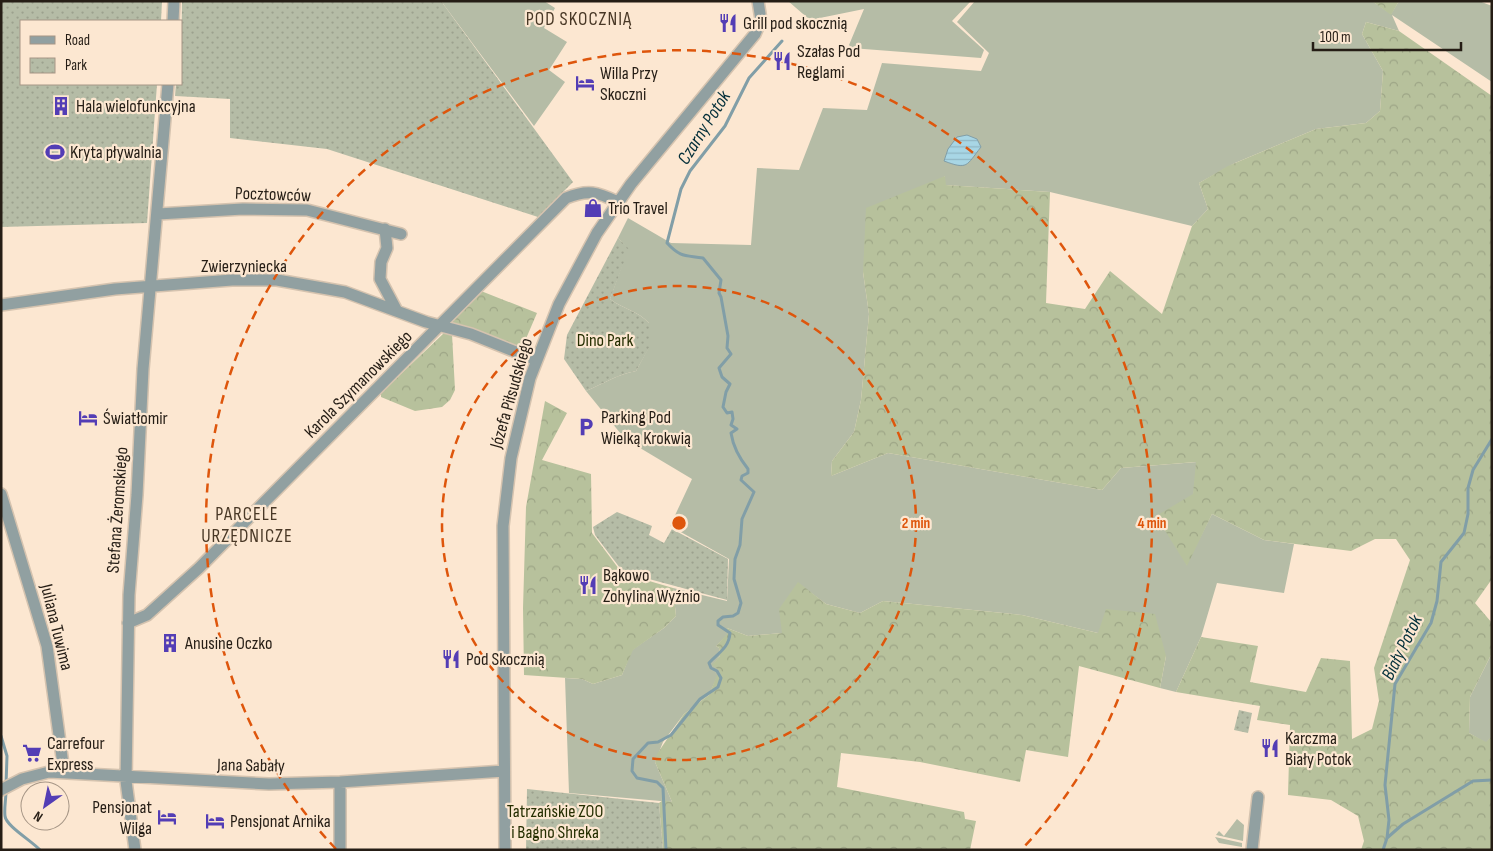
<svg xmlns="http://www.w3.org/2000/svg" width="1493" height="851" viewBox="0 0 1493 851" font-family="'Sofia Sans Condensed',sans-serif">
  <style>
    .green { fill: #b5bca6 }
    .forest { fill: url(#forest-crowns) }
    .park { fill: url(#park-dots) }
    .water { fill: url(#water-rules); stroke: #819ea7 }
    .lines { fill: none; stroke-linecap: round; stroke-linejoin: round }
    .stream { stroke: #819ea7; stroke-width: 3 }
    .minor-casing { stroke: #d5c3af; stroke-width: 14 }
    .minor { stroke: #91a0a1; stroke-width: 11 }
    .ring { fill: none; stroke: #de560c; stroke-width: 2.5; stroke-dasharray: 9 6 }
    .labels { text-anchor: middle; stroke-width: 4.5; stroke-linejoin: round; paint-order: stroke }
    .poi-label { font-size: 18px; fill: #251d15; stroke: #fce7d1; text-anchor: start }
    .street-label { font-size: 18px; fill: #251d15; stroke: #fce7d1 }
    .park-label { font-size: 18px; fill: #252e01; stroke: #fce7d1 }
    .neighbourhood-label { font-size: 19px; letter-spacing: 1px; fill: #493826; stroke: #fce7d1 }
    .water-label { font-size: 19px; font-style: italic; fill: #032f3a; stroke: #fce7d1 }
    .centre { fill: #de560c; stroke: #fce7d1; stroke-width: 2.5 }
    .ring-label { font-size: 15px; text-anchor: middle; font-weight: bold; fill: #de560c; stroke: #fce7d1; stroke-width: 4.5; stroke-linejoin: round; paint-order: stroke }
  </style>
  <defs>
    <pattern id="forest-crowns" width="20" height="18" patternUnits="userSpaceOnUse" patternTransform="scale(1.25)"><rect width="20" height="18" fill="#b7c19c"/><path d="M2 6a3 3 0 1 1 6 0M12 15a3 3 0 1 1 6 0" fill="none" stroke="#9da586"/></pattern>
    <pattern id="park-dots" width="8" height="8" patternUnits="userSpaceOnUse" patternTransform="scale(1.25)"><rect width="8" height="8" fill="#b5bca6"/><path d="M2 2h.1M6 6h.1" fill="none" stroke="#9ca18e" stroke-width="1.8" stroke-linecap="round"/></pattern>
    <pattern id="water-rules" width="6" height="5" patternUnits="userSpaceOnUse" patternTransform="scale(1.25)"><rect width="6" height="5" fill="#a8d6e5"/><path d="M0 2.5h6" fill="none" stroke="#90b7c4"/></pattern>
  </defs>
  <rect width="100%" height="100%" fill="#fce7d1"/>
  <path class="green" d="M441 1H544L555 8 544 28 567 42 549 70 565 82 534 126Z
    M788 1H971L952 21 984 50 981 58 851 48 849 45 864 9 810 20Z
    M975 1H1372L1391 14 1399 1H1479L1492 6V82L1392 15 1399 31 1366 22 1362 34 1383 71 1380 111 1366 123 1316 129 1235 163 1199 183 1208 209 1192 226 1050 192 945 185V176L863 272 869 314 861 400 854 432 832 461 831 476 888 453 1102 490 1121 468 1197 462 1186 565 1212 514 1264 540 1294 544 1284 593 1217 583 1201 637 1176 692 1160 688 1166 656 1098 633 1022 615 883 601 860 613 826 604 798 583 782 633 748 636 727 628 728 634 716 646 719 648 720 656 713 665 720 670 709 695 684 714 663 742 655 762 672 802 569 793 565 678 582 679 593 684 622 675 632 650 664 628 676 616 673 588 727 601 729 559 670 526 692 479 625 439 586 391C603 384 618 374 636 371L649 347V323C638 311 623 309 610 299L628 249 618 238 628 218 671 243 751 245 757 168 799 170 823 108 867 110 882 63 981 71 989 53 957 22Z
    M1492 653V736L1486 743 1469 733 1470 697Z
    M1237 819 1244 825 1243 841 1216 835 1219 831 1224 836Z
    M1215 837 1242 843V847L1219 843Z"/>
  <path class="forest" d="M1372 1H1399L1391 15Z
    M1366 22 1399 31 1492 96V579L1475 603 1492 623V653L1470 697 1469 733 1486 742 1492 736V850H1361L1364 841 1358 816 1331 800 1288 795 1290 725 1257 720 1260 706 1176 692 1201 637 1258 646 1250 682 1306 692 1321 658 1350 661 1352 739 1372 729 1379 701 1374 668 1410 560 1396 539H1375L1351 551 1264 540 1212 514 1187 566 1156 516 1193 494 1196 462 1121 468 1102 490 888 453 831 476 832 461 854 432 861 400 869 314 863 272 866 208 945 176 946 185 1050 192 1046 303 1085 309 1110 271 1162 314 1192 226 1208 209 1199 183 1228 166 1316 129 1366 123 1380 111 1383 71 1362 34Z
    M481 291 537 313 522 348 456 329 452 326 451 321Z
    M444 333 452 334 455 390 450 400 442 407 415 411 381 397V393Z
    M545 401 567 413 542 460 591 474 592 533 622 573 673 588 676 616 664 628 633 650 622 675 593 684 582 679 524 675 523 608 526 507Z
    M798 582 826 604 860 613 883 601 1022 615 1098 633 1106 609 1155 614 1166 656 1160 688 1079 666 1068 757 1026 750 1020 782 920 762 841 753 837 787 964 812 965 819 976 821 970 850H663L659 803 663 800 672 802 655 762 657 754 684 714 709 695 719 670 712 665 720 656 719 648 716 646 727 634V628L748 636 782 633 779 609Z"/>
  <path class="park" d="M1 1H162L161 21H21V84H157L147 223 1 227Z
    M182 1H441L573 182 538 217 327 149 230 138V99L175 96 176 84H181Z
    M618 238 629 249 610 299C623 309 638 311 649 323V348L636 371C618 374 603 384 586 391L564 359 567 335Z
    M617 512 652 526 649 535 664 543 672 529 728 559 727 600 623 572 595 535 593 527Z
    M1239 710 1252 713 1248 733 1234 730Z
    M527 789 659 803 663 850H526Z"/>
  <path class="water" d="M967 135 977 139 981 147C966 166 968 170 944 161L948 149 957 137Z"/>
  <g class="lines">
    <path class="stream" d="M1 736 7 756 6 785
      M6 791C6 799 4 808 5 816 6 826 32 841 40 850
      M1387 838 1403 824 1473 781 1492 780
      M666 850 663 788 657 782 637 778 632 771 633 759 648 743 658 742 671 735 700 699 718 687 721 678 717 671 711 668 709 663C718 653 729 648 730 633L718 625V621L723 617 733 616 738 613 741 603 734 579 735 559 740 545 742 519 754 492 741 480 742 476 748 473V469C740 459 733 446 731 433L737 429 731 425 733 419 732 412 727 413 723 407 726 392 730 384 722 377 719 368 731 354 727 348 728 336 721 297 719 293 721 280 703 258C685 255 681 258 667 243L681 189 690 171 725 126 749 78 782 41
      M1383 850 1387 838 1389 820 1385 785 1395 684 1431 623 1437 601 1441 562 1464 533 1468 514V488L1473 470 1492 439"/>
    <g class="minor-casing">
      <path id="minor" d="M173 21 174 1
        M158 214 243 209 307 210 401 234
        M385 229 387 248 381 262 380 279 397 311
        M1 305 115 289 232 280H277L345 292 426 322 471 334 536 360
        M1 494 47 646 64 772
        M128 623 147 615 199 568 566 198C588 189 597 192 618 202
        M340 782V850
        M1 790 22 779 49 772 269 784 340 782 504 771
        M135 850 126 781 129 595 137 495 143 369 168 84
        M505 850 503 526 511 458 530 378 559 304 597 233 631 184 755 34 761 20 758 1
        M1252 850 1258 797"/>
    </g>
    <use href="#minor" class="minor"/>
  </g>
  <g class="ring">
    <circle cx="679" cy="523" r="237"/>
    <path d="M336 849A473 473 0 1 1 1022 849"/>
  </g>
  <defs>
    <g id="restaurant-bare" transform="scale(1.5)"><path d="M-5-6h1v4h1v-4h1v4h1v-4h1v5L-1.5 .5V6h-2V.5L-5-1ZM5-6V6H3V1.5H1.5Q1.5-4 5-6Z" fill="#533db5" stroke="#fce7d1" stroke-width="2.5" paint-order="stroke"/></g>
    <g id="hotel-bare" transform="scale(1.5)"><path d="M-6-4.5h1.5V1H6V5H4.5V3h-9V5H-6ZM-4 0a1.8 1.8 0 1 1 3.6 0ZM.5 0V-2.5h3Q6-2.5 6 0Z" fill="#533db5" stroke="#fce7d1" stroke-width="2.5" paint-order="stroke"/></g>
    <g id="building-bare" transform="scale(1.5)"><path d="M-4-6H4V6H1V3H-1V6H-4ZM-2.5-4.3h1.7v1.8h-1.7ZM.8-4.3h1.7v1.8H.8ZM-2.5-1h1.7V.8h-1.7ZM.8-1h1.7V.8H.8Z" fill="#533db5" stroke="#fce7d1" stroke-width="2.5" paint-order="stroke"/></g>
    <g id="stadium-bare" transform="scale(1.5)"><path d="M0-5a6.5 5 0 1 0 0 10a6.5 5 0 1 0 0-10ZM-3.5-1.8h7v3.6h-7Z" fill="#533db5" stroke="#fce7d1" stroke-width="2.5" paint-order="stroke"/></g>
    <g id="shop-bare" transform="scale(1.5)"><path d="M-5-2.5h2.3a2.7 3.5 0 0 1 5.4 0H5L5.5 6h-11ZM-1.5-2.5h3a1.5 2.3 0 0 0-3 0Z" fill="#533db5" stroke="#fce7d1" stroke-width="2.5" paint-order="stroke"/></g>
    <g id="parking-bare" transform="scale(1.5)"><path d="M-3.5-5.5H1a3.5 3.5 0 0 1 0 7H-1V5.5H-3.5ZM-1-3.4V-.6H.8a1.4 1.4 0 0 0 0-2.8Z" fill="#533db5" stroke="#fce7d1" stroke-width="2.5" paint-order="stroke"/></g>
    <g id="supermarket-bare" transform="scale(1.5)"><path d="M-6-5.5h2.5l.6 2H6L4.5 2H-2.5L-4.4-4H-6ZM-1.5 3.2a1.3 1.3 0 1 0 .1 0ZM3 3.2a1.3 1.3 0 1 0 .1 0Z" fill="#533db5" stroke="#fce7d1" stroke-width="2.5" paint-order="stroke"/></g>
  </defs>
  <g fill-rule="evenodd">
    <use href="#restaurant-bare" x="728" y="23"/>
    <use href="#restaurant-bare" x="782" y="61"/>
    <use href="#hotel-bare" x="585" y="83"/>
    <use href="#building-bare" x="61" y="106"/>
    <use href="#stadium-bare" x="55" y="152"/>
    <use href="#shop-bare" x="593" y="208"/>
    <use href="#hotel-bare" x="88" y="418"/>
    <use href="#parking-bare" x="586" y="427"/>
    <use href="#restaurant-bare" x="588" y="585"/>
    <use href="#building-bare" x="170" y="643"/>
    <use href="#restaurant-bare" x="451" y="659"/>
    <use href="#restaurant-bare" x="1270" y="748"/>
    <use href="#supermarket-bare" x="32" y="753"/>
    <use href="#hotel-bare" x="167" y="817"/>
    <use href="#hotel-bare" x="215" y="821"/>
  </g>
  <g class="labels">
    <g class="poi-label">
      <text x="743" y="29">Grill pod skocznią</text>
      <text x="797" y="57">Szałas Pod<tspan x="797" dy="21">Reglami</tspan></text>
      <text x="600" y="79">Willa Przy<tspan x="600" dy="21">Skoczni</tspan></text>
      <text x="76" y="112">Hala wielofunkcyjna</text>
      <text x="70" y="158">Kryta pływalnia</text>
      <text x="608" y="214">Trio Travel</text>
      <text x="601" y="423">Parking Pod<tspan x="601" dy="21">Wielką Krokwią</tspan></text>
      <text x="103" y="424">Światłomir</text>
      <text x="603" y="581">Bąkowo<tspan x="603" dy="21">Zohylina Wyźnio</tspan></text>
      <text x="185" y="649">Anusine Oczko</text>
      <text x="466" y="665">Pod Skocznią</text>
      <text x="1285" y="744">Karczma<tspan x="1285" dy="21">Biały Potok</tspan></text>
      <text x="47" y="749">Carrefour<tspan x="47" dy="21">Express</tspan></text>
      <text x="152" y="813" text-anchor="end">Pensjonat<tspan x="152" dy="21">Wilga</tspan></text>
      <text x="230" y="827">Pensjonat Arnika</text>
    </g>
    <g class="street-label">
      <text transform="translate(273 194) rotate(2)" y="6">Pocztowców</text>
      <text x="244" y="272">Zwierzyniecka</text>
      <text transform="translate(358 384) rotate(-45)" y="6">Karola Szymanowskiego</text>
      <text transform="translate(511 393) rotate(-74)" y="6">Józefa Piłsudskiego</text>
      <text transform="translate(117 510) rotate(-86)" y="6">Stefana Żeromskiego</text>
      <text transform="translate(57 627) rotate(76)" y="6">Juliana Tuwima</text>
      <text transform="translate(251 765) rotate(1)" y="6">Jana Sabały</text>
    </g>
    <g class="park-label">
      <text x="605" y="346">Dino Park</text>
      <text x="555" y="817">Tatrzańskie ZOO<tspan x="555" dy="21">i Bagno Shreka</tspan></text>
    </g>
    <g class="neighbourhood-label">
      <text x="579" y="25">POD SKOCZNIĄ</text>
      <text x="247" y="520">PARCELE<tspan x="247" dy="22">URZĘDNICZE</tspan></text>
    </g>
    <g class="water-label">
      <text transform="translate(703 127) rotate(-58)" y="7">Czarny Potok</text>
      <text transform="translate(1401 647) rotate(-64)" y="7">Biały Potok</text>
    </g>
  </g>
  <circle cx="679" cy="523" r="8" class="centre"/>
  <g class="ring-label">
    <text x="916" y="528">2 min</text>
    <text x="1152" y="528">4 min</text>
  </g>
  <rect width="1493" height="851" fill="none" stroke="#251d15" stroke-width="5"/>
  <rect x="20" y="20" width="162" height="65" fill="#fce7d1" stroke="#a69686"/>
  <rect x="30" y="36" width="25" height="8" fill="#91a0a1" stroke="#a69686"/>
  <text x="65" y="45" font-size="15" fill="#251d15">Road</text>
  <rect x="30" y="58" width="25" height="15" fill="url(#park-dots)" stroke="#a69686"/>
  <text x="65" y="70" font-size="15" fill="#251d15">Park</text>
  <g transform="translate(45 806) rotate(213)"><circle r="24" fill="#fce7d1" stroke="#a69686"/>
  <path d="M0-4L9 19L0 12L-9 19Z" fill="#533db5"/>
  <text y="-8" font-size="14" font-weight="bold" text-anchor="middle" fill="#251d15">N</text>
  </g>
  <path d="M1313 42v8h148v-8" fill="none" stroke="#251d15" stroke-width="2.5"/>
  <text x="1320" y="42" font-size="15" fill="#251d15" stroke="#fce7d1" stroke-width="4" paint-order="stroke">100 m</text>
</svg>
